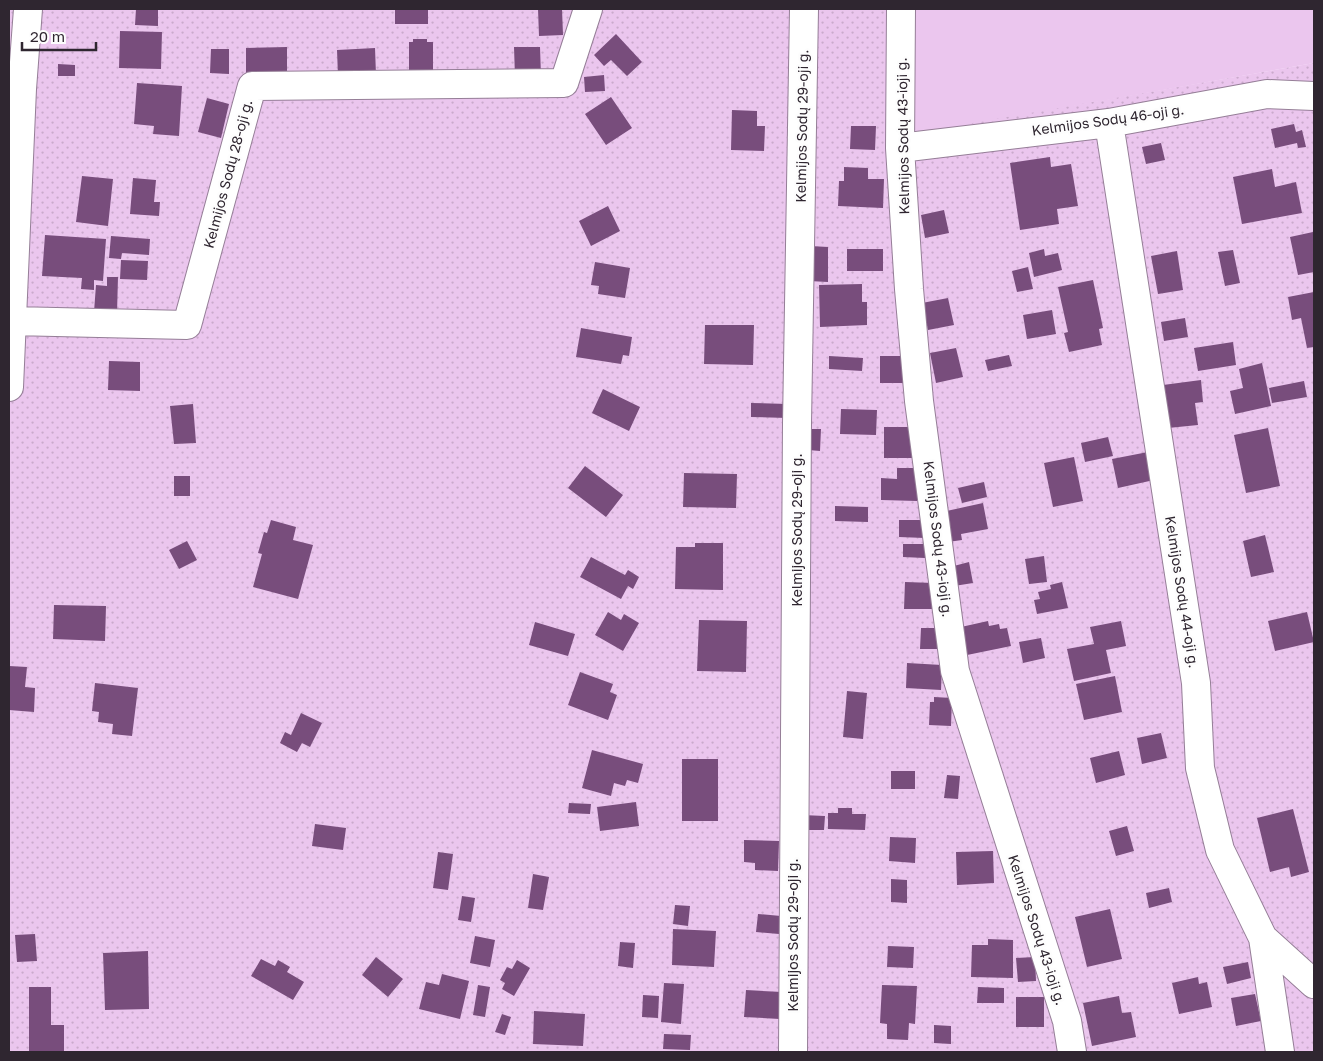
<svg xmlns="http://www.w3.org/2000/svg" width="1323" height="1061" viewBox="0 0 1323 1061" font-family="'Golos Text',sans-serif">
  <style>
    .grass { fill: #ebc6ee }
    .park { fill: url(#park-dots) }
    .building { fill: #784d7c }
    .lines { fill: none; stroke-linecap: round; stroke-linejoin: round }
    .minor-casing { stroke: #957e97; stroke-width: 30 }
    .minor { stroke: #fff; stroke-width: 28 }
    .labels { text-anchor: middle; stroke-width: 5; stroke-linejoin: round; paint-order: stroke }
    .street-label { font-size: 14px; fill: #2f2630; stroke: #fdfdfd }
  </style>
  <defs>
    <pattern id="park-dots" width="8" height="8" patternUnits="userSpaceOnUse" patternTransform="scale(1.25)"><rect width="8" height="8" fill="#ebc6ee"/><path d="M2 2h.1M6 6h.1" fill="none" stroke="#caaacc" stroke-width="1.8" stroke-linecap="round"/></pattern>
  </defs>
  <rect width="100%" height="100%" fill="#fce8fe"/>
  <path class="grass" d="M894 9H1314V63L888 139Z"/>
  <path class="park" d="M9 9H894L888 138 1314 63V1052H9Z"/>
  <path class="building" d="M136 9H158V26L135 25Z
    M395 9H428V24H395Z
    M538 9H562L563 35 539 36Z
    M120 31 162 32 161 69 119 68Z
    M616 34 642 62 627 76 611 60 604 66 594 55Z
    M413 39H427V42H433V74H409V42H413Z
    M287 47V74L246 75V48Z
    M514 47H540L541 76 515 77Z
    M375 48 376 75 338 76 337 50Z
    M211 49H229V74L210 73Z
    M58 64 75 65V76H58Z
    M604 75 605 91 585 92 584 77Z
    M137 83 182 86 179 136 153 134 154 126 134 124Z
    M611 97 632 128 606 145 585 114Z
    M207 98 229 104 221 138 198 132Z
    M732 110 757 111V126H765L764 151 731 150Z
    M1294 124 1296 132 1302 130 1306 147 1298 148 1297 143 1275 148 1271 129Z
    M851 126H876L875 150 850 149Z
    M1161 143 1165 160 1146 164 1142 147Z
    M1050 157 1051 167 1071 164 1078 206 1057 209 1059 224 1020 230 1010 163Z
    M844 167 868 168V179H884L883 208 838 206 839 181H844Z
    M1272 169 1275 187 1296 182 1302 213 1242 224 1233 177Z
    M82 176 113 179 108 226 76 222Z
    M133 178 156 180 154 202H160L159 216 130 214Z
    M608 206 620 231 591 246 579 221Z
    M944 210 949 233 925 238 921 215Z
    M1313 232 1314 272 1298 275 1290 237Z
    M45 235 106 239 103 281 94 280V290L81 289 82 278 42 276Z
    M111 236 150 239 149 255 122 253 121 259 109 258Z
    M810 246 828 247V282L809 281Z
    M847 249H883V271H847Z
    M1044 249 1045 256 1058 253 1062 270 1034 277 1029 253Z
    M1233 250 1240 283 1225 286 1218 252Z
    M1177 251 1183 290 1158 294 1151 256Z
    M121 260 148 261 147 280 120 279Z
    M595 262 630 268 625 298 598 294 599 286 591 285Z
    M1028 267 1033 289 1017 292 1012 271Z
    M107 277H118L117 313 94 312 96 285 107 286Z
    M1093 280 1103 328 1099 329 1102 345 1069 352 1064 333 1068 332 1058 287Z
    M862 284V302H867V325L820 327 819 285Z
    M1314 292V347L1307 348 1301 318 1292 320 1288 297Z
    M948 298 954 325 928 330 922 303Z
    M1052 310 1056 334 1027 339 1023 315Z
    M1185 318 1188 337 1164 341 1161 322Z
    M705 325H754L753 365 704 364Z
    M581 328 632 337 629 356 623 355 621 364 576 357Z
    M1233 342 1236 365 1198 371 1194 348Z
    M956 348 963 377 936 383 930 353Z
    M1009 355 1012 366 988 371 985 360Z
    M829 356 863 358 862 371 829 369Z
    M880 356H904V383H880Z
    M109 361 140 362V391L108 390Z
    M1262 363 1271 406 1235 414 1230 391 1243 388 1239 369Z
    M1201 380 1203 402 1195 403 1198 425 1168 428 1163 385Z
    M1304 381 1307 397 1272 403 1269 388Z
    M603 389 640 407 629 431 592 413Z
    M751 403 788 404V418L751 417Z
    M193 404 196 443 174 444 170 406Z
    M841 409 877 410 876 435 840 434Z
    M884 427H917V458H884Z
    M1268 428 1280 486 1246 493 1234 435Z
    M808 429H821L820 451 808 450Z
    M1108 437 1113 456 1085 462 1081 443Z
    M1148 452 1154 480 1118 488 1112 459Z
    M1074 457 1083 501 1053 507 1044 463Z
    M585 466 623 495 606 517 568 488Z
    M897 468H918L917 501 881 500V478L897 479Z
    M684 473 737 474 736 508 683 507Z
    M174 476H190V496H174Z
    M984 482 987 497 962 503 958 488Z
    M983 503 988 529 961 534 962 540 948 542 942 512Z
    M835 506 868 507V522L835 521Z
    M271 520 296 527 293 540 313 545 298 599 253 587 262 554 258 553 264 532 267 533Z
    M899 520H926L925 538 899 537Z
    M1265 535 1274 572 1251 577 1243 541Z
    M187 541 197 560 179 569 169 550Z
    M695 543H723V590L675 589 676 547H695Z
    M903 544H925V558L903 557Z
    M1044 556 1047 582 1029 584 1025 559Z
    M591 557 625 575 628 570 639 577 633 589 628 586 621 599 580 577Z
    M969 562 973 583 954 586 950 567Z
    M905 582 934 583 933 609H904Z
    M1062 582 1068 608 1037 614 1034 600 1040 599 1038 592 1051 589 1050 585Z
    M54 605 106 606 105 641 53 639Z
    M608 612 621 620 624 614 639 623 623 651 595 635Z
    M1307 612 1314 642 1275 651 1268 621Z
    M699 620 747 621 746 672 697 671Z
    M988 621 989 626 999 624 1000 629 1007 628 1011 646 967 655 961 627Z
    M1121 621 1126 646 1106 650 1111 673 1074 681 1067 649 1094 644 1090 627Z
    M535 622 575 634 568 656 529 645Z
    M921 628H937V649H920Z
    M1041 638 1045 658 1023 663 1019 642Z
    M907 663 942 665 941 690 906 688Z
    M9 666 27 667 25 687 35 688 34 712 9 710Z
    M580 672 613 684 610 692 617 695 608 720 568 705Z
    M1115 676 1122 712 1084 720 1076 684Z
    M95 683 138 688 132 736 112 734 113 724 98 722 99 712 92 711Z
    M847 691 867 693 863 739 843 737Z
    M934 697 952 698 951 726 929 725 930 702H934Z
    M301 713 322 723 310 747 302 743 297 752 280 743 285 732 291 735Z
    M1161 733 1167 758 1142 764 1137 738Z
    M592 750 643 764 638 783 627 780 625 786 614 783 611 796 582 788Z
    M1119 751 1125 775 1096 783 1090 758Z
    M682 759H718V821H682Z
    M891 771H915V789H891Z
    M947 775 960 776 958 799 944 798Z
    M636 802 639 826 600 831 597 807Z
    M569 803 591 804 590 814 568 813Z
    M838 808H852V814H866L865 830 828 829V813H838Z
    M1293 809 1309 872 1291 877 1289 867 1270 872 1257 818Z
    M802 815 825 816 824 830H802Z
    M315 824 346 828 343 850 312 846Z
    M1127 826 1134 851 1116 856 1109 831Z
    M890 837 916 838 915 863 889 861Z
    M744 840 779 841 778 871 755 870V863L744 862Z
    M993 851 994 883 957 885 956 852Z
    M438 852 453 854 448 890 433 888Z
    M533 874 549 877 543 910 528 908Z
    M891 879 907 880V903L891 902Z
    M1169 888 1172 902 1149 908 1146 893Z
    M462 896 475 898 471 922 458 920Z
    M675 905 690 906 688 926 673 924Z
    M1110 909 1122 959 1087 967 1075 917Z
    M758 914 781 916 779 934 756 932Z
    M673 929 716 931 714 967 672 965Z
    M35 934 37 961 17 962 15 935Z
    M475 936 495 940 490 967 470 963Z
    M988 939 1013 940V978L971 977 972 945H988Z
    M620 942 635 943 633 968 618 966Z
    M888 946 914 947 913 968 887 967Z
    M148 951 149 1009 105 1010 103 953Z
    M376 957 403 979 388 997 362 975Z
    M1035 957 1036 981 1018 982 1016 958Z
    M261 959 275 966 278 960 290 967 287 972 304 982 293 1000 251 976Z
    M517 960 530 968 514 996 502 989 505 983 500 980 507 967 512 969Z
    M1248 962 1251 978 1227 984 1223 967Z
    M442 974 469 981 460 1019 419 1009 426 982 439 985Z
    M1198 977 1199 984 1207 982 1212 1007 1179 1014 1172 983Z
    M664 983 684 984 681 1024 661 1022Z
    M478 985 490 987 485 1017 473 1015Z
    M882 985 917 986 915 1024 909 1023 908 1040 887 1039V1024L880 1023Z
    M29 987H51V1025H64V1052H29Z
    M978 987 1004 988V1003H977Z
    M746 990 782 992 780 1019 744 1017Z
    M1255 994 1261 1021 1236 1026 1231 998Z
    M643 995 659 996 658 1018 642 1017Z
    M1119 996 1122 1013 1131 1012 1136 1037 1092 1046 1083 1003Z
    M1016 997H1044V1027H1016Z
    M534 1011 585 1014 583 1046 533 1044Z
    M502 1014 511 1017 505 1035 495 1032Z
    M934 1025 951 1026V1044L934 1043Z
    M664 1034 691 1035 690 1050 663 1049Z"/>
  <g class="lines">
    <g class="minor-casing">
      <path id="minor" d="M901 9 900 148 909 289 919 401 955 671 1067 1021 1072 1052
        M1109 123 1196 683 1200 768 1220 850 1263 938 1280 1052
        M900 148 1109 123 1267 94 1314 96
        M12 321 187 325 252 86 564 83 588 9
        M9 387 22 89 28 9
        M1263 938 1314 984
        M793 1052 797 423 804 9"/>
    </g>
    <use href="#minor" class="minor"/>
  </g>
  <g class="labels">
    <g class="street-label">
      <text transform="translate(1108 120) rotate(-8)" y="5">Kelmijos Sodų 46-oji g.</text>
      <text transform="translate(802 126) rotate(-89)" y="5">Kelmijos Sodų 29-oji g.</text>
      <text transform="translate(903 136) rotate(-91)" y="5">Kelmijos Sodų 43-ioji g.</text>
      <text transform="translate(228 174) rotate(-75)" y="5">Kelmijos Sodų 28-oji g.</text>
      <text transform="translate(797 530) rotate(-90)" y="5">Kelmijos Sodų 29-oji g.</text>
      <text transform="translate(938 539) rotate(83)" y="5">Kelmijos Sodų 43-ioji g.</text>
      <text transform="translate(1182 592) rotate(81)" y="5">Kelmijos Sodų 44-oji g.</text>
      <text transform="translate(1037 930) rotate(72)" y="5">Kelmijos Sodų 43-ioji g.</text>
      <text transform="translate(793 935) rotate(-90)" y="5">Kelmijos Sodų 29-oji g.</text>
    </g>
  </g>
  <rect width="1323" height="1061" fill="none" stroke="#2f2630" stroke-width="20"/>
  <path d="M22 42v8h74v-8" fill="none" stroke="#2f2630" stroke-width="2.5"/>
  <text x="30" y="42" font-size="15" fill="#2f2630" stroke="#fdfdfd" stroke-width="4" paint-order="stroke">20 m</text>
</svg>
